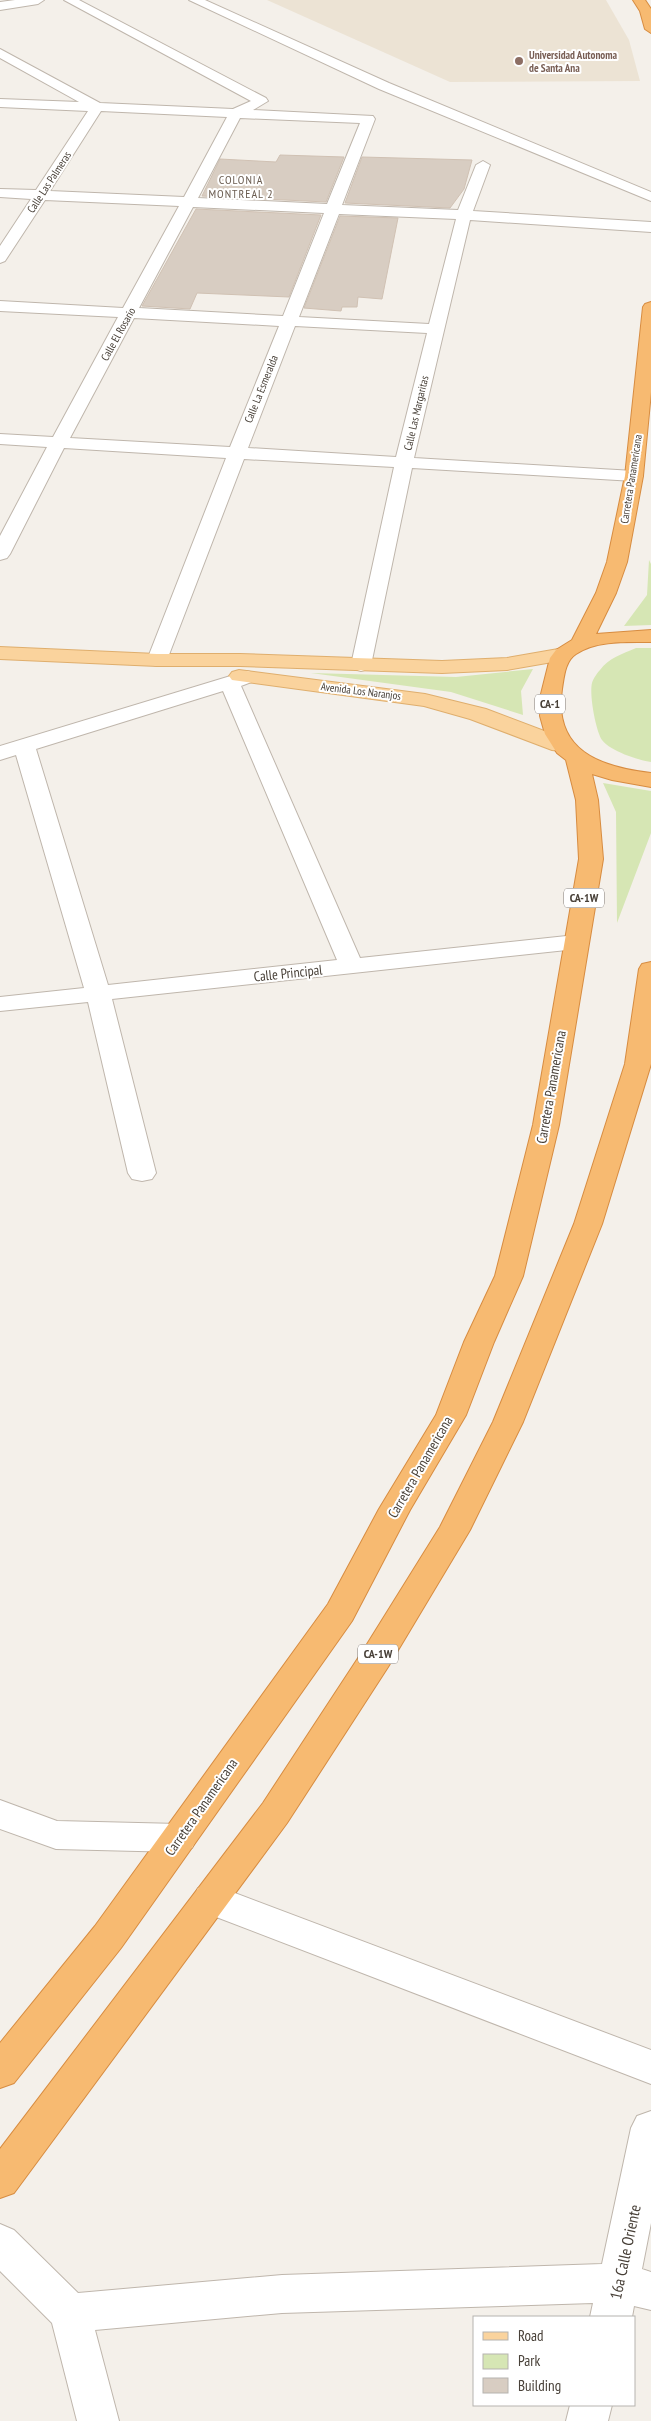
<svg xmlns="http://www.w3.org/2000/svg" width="651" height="2421" viewBox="0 0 651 2421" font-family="'PT Sans Narrow',sans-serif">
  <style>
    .education { fill: #ece3d4 }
    .green { fill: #d6e6b4 }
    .building { fill: #d8cdc2; stroke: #d0c1b3 }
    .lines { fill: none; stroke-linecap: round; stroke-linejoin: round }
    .minor-casing { stroke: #bfb6ac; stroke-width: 2 }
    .major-casing { stroke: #dfae6d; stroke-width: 2 }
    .highway-casing { stroke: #d78c41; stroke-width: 2 }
    .minor { fill: #fff; fill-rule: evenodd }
    .major { fill: #fad39d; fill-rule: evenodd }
    .highway { fill: #f7ba71; fill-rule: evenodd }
    .education-dot { fill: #8d6e63; stroke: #fff; stroke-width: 2 }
    .labels { text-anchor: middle; stroke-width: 4; stroke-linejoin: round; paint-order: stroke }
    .far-education-label { font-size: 11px; font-weight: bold; fill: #785e54; stroke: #fff; text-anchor: start }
    .far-street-label { font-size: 11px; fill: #484038; stroke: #fff }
    .far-neighbourhood-label { font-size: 12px; letter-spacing: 1px; fill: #6a5c50; stroke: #fff }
    .shield { fill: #fff; stroke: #7f7974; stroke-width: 1 }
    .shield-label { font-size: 12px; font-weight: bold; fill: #484038 }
    .street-label { font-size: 14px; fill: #484038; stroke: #fff }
    .near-street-label { font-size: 16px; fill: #484038; stroke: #fff }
  </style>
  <rect width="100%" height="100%" fill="#f4f0ea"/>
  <path class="education" d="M267 0H606L629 40 640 81 450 82Z"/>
  <path class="green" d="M649 560 651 564V625L624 626 647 595Z
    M636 648H651V762C638 760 610 751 602 740 596 731 589 695 592 683 593 679 597 673 600 670 609 658 622 654 636 648Z
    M533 669 521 691 523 715 451 692 311 673 456 677Z
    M603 783 651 791V833L617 923 616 812Z"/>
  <path class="building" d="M280 155 344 157 326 202 202 196 220 159 276 162Z
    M362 157 472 160 464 189 450 208 345 203Z
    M196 209 321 215 289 297 197 293 190 309 142 306Z
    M340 216 398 218 382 299 358 297 357 307H342L341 311 304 308Z"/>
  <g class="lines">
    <g class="minor-casing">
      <path id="minor" d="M15 0H44L38 4 0 10V2Z
        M64 0H79L266 98 268 101 253 110 373 116 375 119 342 205 458 210 476 165 483 161 490 165 473 211 651 222V232L470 220 414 458 634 471 640 472 643 476 640 480 634 481 412 468 371 665 368 669 361 671 354 669 351 665 394 467 244 459 167 660 164 664 157 666 150 664 147 660 226 458 64 448 10 554 7 558 0 560V536L47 447 0 444V434L53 437 118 317 0 311V301L123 308 179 206 45 200 5 261 0 263V246L31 199 0 197V189L36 190 88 111 0 107V99L79 102 0 58V49L100 103 233 109 251 101ZM101 111 227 117 184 197 50 191ZM240 118 360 123 327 204 198 198ZM193 207 324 213 283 316 139 308ZM339 214 456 219 429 324 299 317ZM134 318 279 326 230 447 70 438ZM295 326 427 333 396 457 248 448Z
        M189 0H205L389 83 651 192V201L379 89Z
        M247 671 254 673 257 677 254 681 241 686 360 958 576 935 585 937 588 942 585 947 576 949 112 999 156 1173 152 1179 142 1181 132 1179 128 1173 88 1002 0 1011V997L84 988 16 755 0 760V746ZM223 691 337 960 108 985 36 749Z
        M0 1800 57 1821 179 1824 192 1828 197 1838 192 1848 179 1852 56 1849 0 1829Z
        M211 1884 651 2050V2084L198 1910 193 1899 198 1888Z
        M651 2111V2223L642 2269 651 2272V2310L634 2306 632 2317H590L593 2303 282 2313 95 2330 119 2421H77L52 2323 0 2271V2224L14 2230 78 2293 282 2275 602 2264 631 2128 637 2116Z
        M570 2405H612L608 2421H566Z"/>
    </g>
    <g class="major-casing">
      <path id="major" d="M0 647 157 654H240L442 661 507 658 564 648 571 650 574 654 571 658 564 660 507 670 442 673 240 666H157L0 659Z
        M239 670 425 694 486 709 568 740 571 745 568 750 560 751 552 750 470 719 424 706 232 680 229 676 232 672Z"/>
    </g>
    <g class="highway-casing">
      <path id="highway" d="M633 0H645L651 9V33L645 29 640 11Z
        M651 302V392L643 476 627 562 616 593 596 634 651 630V642C628 642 596 640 576 654 565 661 564 677 562 689 553 751 600 767 651 773V787L612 780 592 774 598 800 603 859 559 1125 523 1276 494 1342 466 1415 410 1510 352 1621 121 1948 14 2083 0 2088V2043L95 1926 328 1604 379 1509 436 1415 464 1342 495 1276 533 1125 579 859 576 800 566 760 557 753 545 734 540 716 541 694 550 658 556 650 572 640 596 593 607 562 625 476 643 307 645 304Z
        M651 962V1064L602 1224 523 1422 470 1530 388 1667 287 1823 14 2193 0 2198V2149L263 1803 364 1649 440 1527 493 1422 574 1224 625 1064 639 969 642 964Z"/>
    </g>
    <use href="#minor" class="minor"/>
    <use href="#major" class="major"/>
    <use href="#highway" class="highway"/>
  </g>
  <circle class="education-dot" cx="519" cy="61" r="5"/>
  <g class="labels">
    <g class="far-education-label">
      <text x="529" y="59">Universidad Autonoma<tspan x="529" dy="13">de Santa Ana</tspan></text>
    </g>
    <g class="far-street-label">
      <text transform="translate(49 182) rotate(-57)" y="4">Calle Las Palmeras</text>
      <text transform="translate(118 334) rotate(-61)" y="4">Calle El Rosario</text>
      <text transform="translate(261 389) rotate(-68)" y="4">Calle La Esmeralda</text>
      <text transform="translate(416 413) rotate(-77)" y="4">Calle Las Margaritas</text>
      <text transform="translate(631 479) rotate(-81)" y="4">Carretera Panamericana</text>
      <text transform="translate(361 691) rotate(7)" y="4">Avenida Los Naranjos</text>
    </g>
    <g class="far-neighbourhood-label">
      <text x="241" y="184">COLONIA<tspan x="241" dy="14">MONTREAL 2</tspan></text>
    </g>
    <g class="shield">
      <rect x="535" y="694.5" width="30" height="19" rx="4"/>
      <rect x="564" y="888.5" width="40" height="19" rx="4"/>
      <rect x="358" y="1644.5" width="40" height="19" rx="4"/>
    </g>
    <g class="shield-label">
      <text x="550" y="708">CA-1</text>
      <text x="584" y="902">CA-1W</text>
      <text x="378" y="1658">CA-1W</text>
    </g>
    <g class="street-label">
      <text transform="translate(288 973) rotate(-6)" y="5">Calle Principal</text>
      <text transform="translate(551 1087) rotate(-80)" y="5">Carretera Panamericana</text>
      <text transform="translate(420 1467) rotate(-60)" y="5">Carretera Panamericana</text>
      <text transform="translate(201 1807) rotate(-55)" y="5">Carretera Panamericana</text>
    </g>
    <g class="near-street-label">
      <text transform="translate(625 2252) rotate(-78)" y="6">16a Calle Oriente</text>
    </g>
  </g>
  <rect x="473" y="2316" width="162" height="90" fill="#ffffff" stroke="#b6b3af"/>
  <rect x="483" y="2332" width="25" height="8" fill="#fad39d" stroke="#b6b3af"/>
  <text x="518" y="2341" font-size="15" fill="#484038">Road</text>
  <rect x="483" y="2354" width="25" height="15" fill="#d6e6b4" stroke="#b6b3af"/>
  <text x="518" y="2366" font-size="15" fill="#484038">Park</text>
  <rect x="483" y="2378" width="25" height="15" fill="#d8cdc2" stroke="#b6b3af"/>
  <text x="518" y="2391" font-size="15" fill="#484038">Building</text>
</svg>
